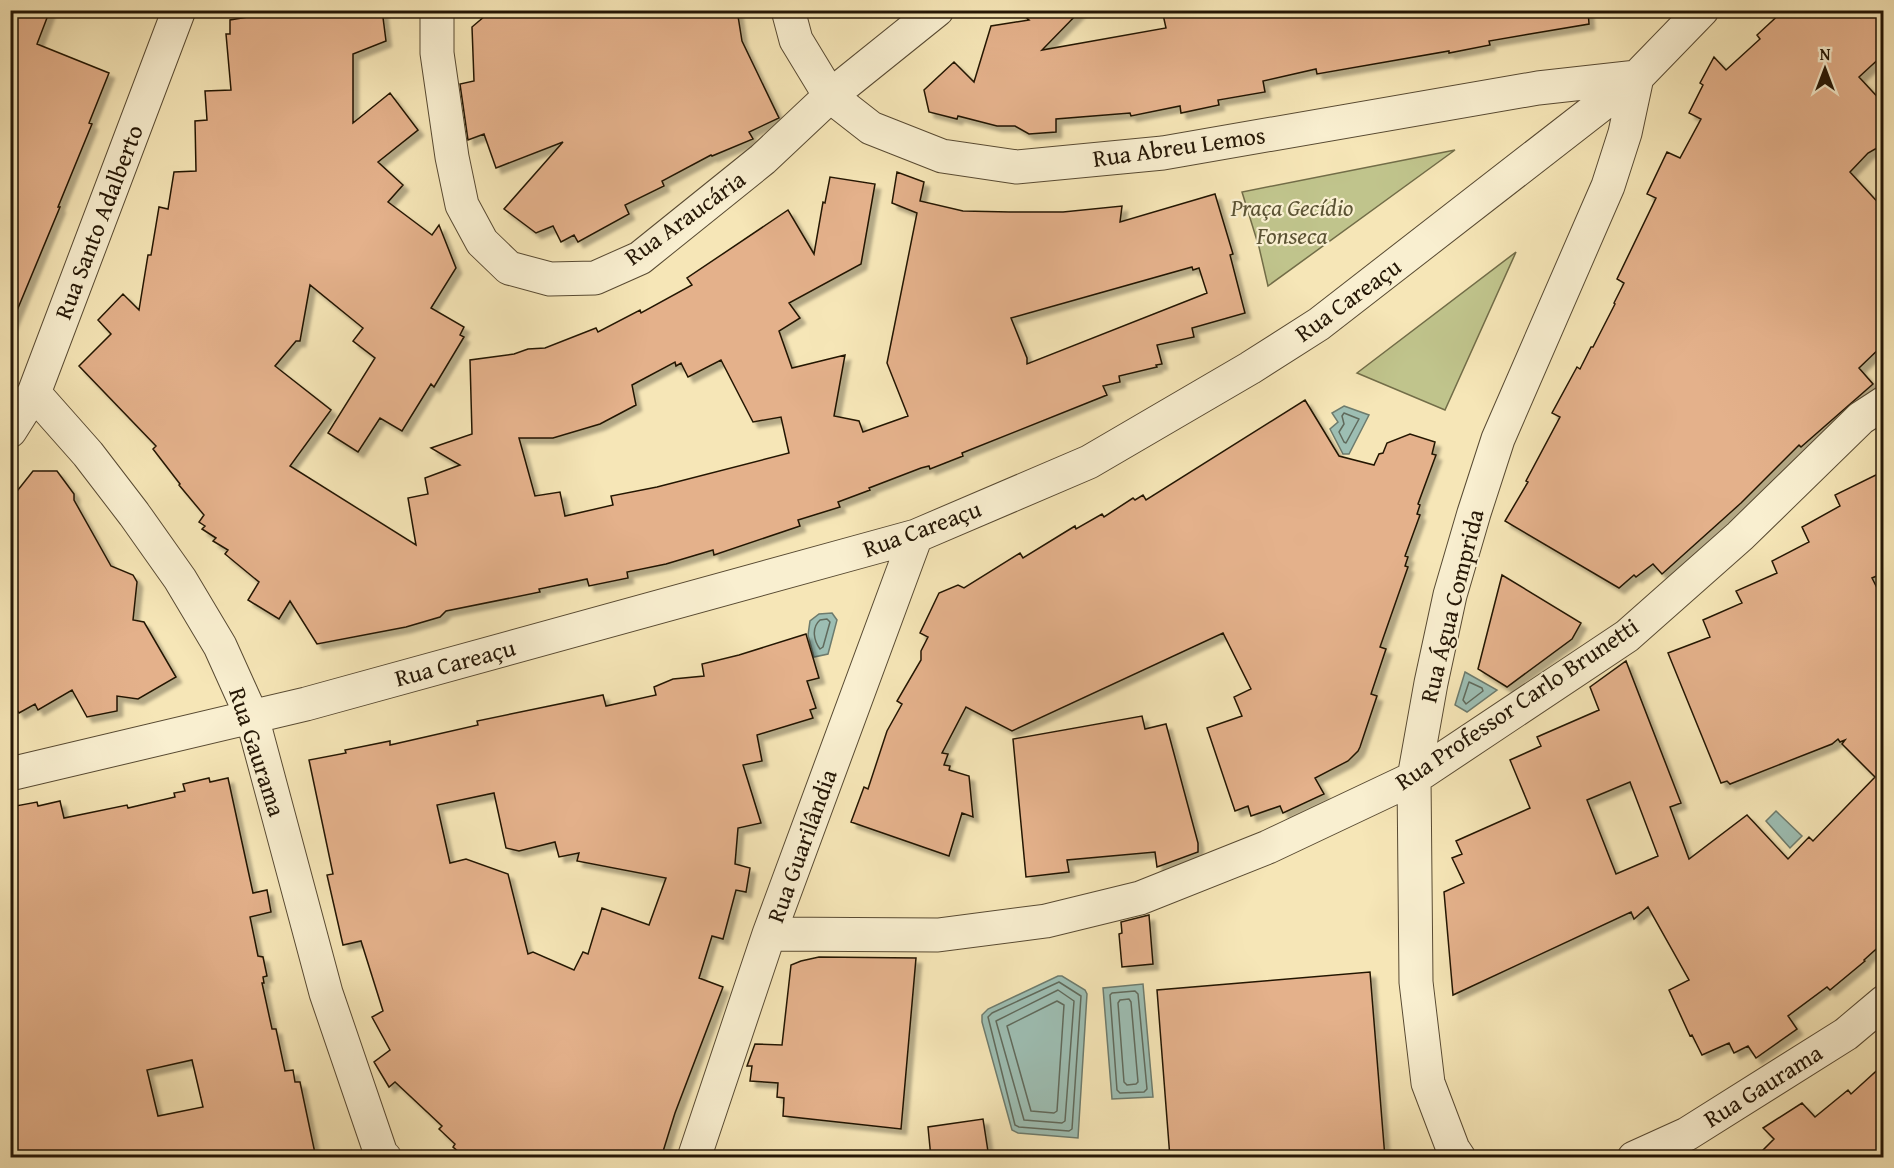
<svg xmlns="http://www.w3.org/2000/svg" width="1894" height="1168" viewBox="0 0 1894 1168" font-family="'Gentium Book Plus',serif">
  <style>
    .green { fill: #c0c48c; stroke: #726d48; stroke-width: 1.5 }
    .water { fill: #9dbeb3; stroke: #6d7b6d; stroke-width: 1.5 }
    .lines { fill: none; stroke-linecap: round; stroke-linejoin: round }
    .shore { stroke: #606a5c; stroke-width: 1.5 }
    .building { fill: #e4b18b; stroke: #241605; stroke-width: 1.5; fill-rule: evenodd; filter: url(#shadow) }
    .street-casing { stroke: #584a32; stroke-width: 35 }
    .street { stroke: #f9efd0; stroke-width: 33 }
    .labels { text-anchor: middle; stroke-width: 4.5; stroke-linejoin: round; paint-order: stroke }
    .street-label { font-size: 24px; fill: #241605; stroke: #f9efd0 }
    .park-label { font-size: 24px; font-style: italic; fill: #5b5334; stroke: #f9efd0 }
  </style>
  <defs>
    <filter id="shadow"><feDropShadow dx="5.5" dy="5.5" stdDeviation="1.5" flood-color="#0004"/></filter>
  </defs>
  <rect width="100%" height="100%" fill="#f6e6b7"/>
  <filter id="stains"><feTurbulence type="fractalNoise" baseFrequency=".00333" numOctaves="4"/><feColorMatrix values="0 0 0 0 .2 0 0 0 0 .09 0 0 0 0 .02 0 0 0 .5 -.17"/></filter>
  <radialGradient id="worn" r=".72"><stop offset=".6" stop-color="#630" stop-opacity="0"/><stop offset="1" stop-color="#630" stop-opacity=".3"/></radialGradient>
  <path class="green" d="M1455 150 1268 286 1259 247 1242 192Z
    M1516 252 1445 410 1357 373Z"/>
  <path class="water" d="M1344 406 1369 415 1349 454H1343L1330 429 1338 422 1332 413Z
    M832 613 837 620 828 654 814 657 808 635 810 621 819 614Z
    M1465 672 1497 690 1467 712 1455 705Z
    M1776 811 1802 836 1790 848 1766 821Z
    M1058 976H1062L1085 990 1087 994 1078 1138 1018 1133 1012 1130 982 1022V1015L988 1009Z
    M1143 984 1153 1097 1112 1099 1103 988Z"/>
  <g class="lines">
    <path class="shore" d="M1344 413 1359 419 1346 443 1344 442 1339 432 1344 424 1342 416Z
      M827 619 830 622 823 647 820 649C814 641 811 628 820 620Z
      M1469 682 1482 688 1483 691 1466 704 1463 700Z
      M1059 982 1081 996 1072 1129 1069 1131 1019 1127 1015 1125 988 1017 992 1013Z
      M1058 990 1074 1001 1065 1121 1062 1123 1024 1120 996 1021Z
      M1135 991 1138 994 1147 1089 1144 1092 1120 1093 1117 1090 1110 995 1112 993Z
      M1129 999 1131 1002 1138 1082 1136 1084 1127 1085 1124 1082 1118 1003 1120 1000Z
      M1057 1001 1064 1005 1057 1111 1054 1113 1031 1111 1007 1026Z"/>
  </g>
  <path class="building" d="M10 10H50L37 44 109 73 89 123 92 124 58 207H60L11 325Z
    M289 10H382L386 41 353 54V123L390 93 418 130 378 162 403 185 388 202 432 235 439 225 456 268 431 308 464 327 460 335 464 337 434 387 431 384 402 431 380 418 358 452 328 433 375 358 353 341 363 328 310 285 300 341H296L275 366 331 410 290 466 416 545 408 498 428 494 425 478 460 465 431 448 472 434 470 360 514 354 528 349 545 348 596 328 598 332 640 310 641 313 692 285 687 278 788 210 814 254 823 202 825 203 830 177 875 184 861 264 789 303 800 318 779 331 792 368 845 355 834 416 859 421 863 432 908 416 887 363 917 213 892 203 897 172 924 182 920 201 963 211 1010 212H1063L1122 206 1120 222 1215 194 1233 254 1230 255 1245 313 1192 328 1194 337 1157 345 1162 364 1156 365 1157 367 1119 376 1120 382 1103 386 1107 395 962 453 963 456 930 469 929 466 921 468 869 488 870 490 838 502 840 507 798 520 800 526 714 555 713 550 666 564 627 572 628 578 589 586 587 579 539 589 540 592 446 611 440 617 406 627 317 644 290 601 279 619 248 600 259 582 225 554 228 550 213 541 216 538 202 529 205 526 199 522 204 515 179 485 180 484 153 449 156 446 79 366 111 334 98 320 123 294 139 310 148 255H151L159 207 168 209 174 172 196 171 195 121 207 120 205 91 231 90 226 34H230V20ZM1192 267 1193 270 1199 268 1207 293 1027 364V358L1011 318ZM721 360 753 422 781 417 789 453 657 487 611 496 613 505 565 516 560 492 535 496 519 438H553L600 424 636 405 632 385 675 362 676 366 681 363 688 377Z
    M492 10H737L742 41 779 118 749 132 753 139 712 156 711 155 662 181 664 186 625 205 629 214 578 242 574 235 561 242 553 226 536 233 504 209 563 142 496 168 484 134 468 140 460 84 474 81 472 27Z
    M1018 10H1081L1042 50 1166 28 1162 10H1588L1589 24 1489 41 1490 45 1449 53V51L1317 74 1316 69 1263 81 1265 92 1218 100 1219 105 1181 113 1180 106 1131 116 1130 113 1056 119V132L1029 134 1015 126H997L958 116 957 119 929 112 924 90 954 62 974 82 991 26 1029 20Z
    M1784 10H1884V54L1859 77 1884 104V144L1868 153 1850 172 1884 209V344L1859 368 1873 384 1801 447 1799 445 1741 503 1662 574 1653 564 1636 577 1634 575 1619 588 1505 521 1528 482 1526 481 1560 417 1552 413 1577 367 1580 369 1591 347H1593L1615 304 1614 303 1624 283 1617 279 1656 198 1647 194 1667 152 1680 158 1701 119 1689 113 1703 85 1700 83 1714 57 1726 70 1760 39 1757 35Z
    M1305 400 1339 456 1374 465 1379 454 1383 453 1387 443 1410 434 1435 442 1432 454 1436 455 1418 504 1420 505 1417 514 1420 515 1405 556 1408 557 1405 566 1408 567 1380 647 1386 649 1371 694 1377 696 1360 747 1358 751 1348 761 1315 778 1324 794 1283 813 1280 806 1251 816 1248 806 1235 811 1207 728 1242 716 1234 697 1251 689 1223 633 1012 731 966 707 942 753 948 754 944 765 950 766 949 770 969 776 973 817 962 813 949 856 851 822 864 787 868 789 887 731 902 704 897 701 921 660V651L928 637 920 633 939 593 958 585 964 588 1020 553 1023 558 1075 526 1076 529 1102 514 1104 517 1133 498 1135 500 1143 495 1146 500Z
    M33 471H57L74 494V500L111 566 133 575 137 582 133 620 144 622 176 677 138 699 117 696V711L87 717 72 690 38 710 35 704 19 713 10 699V500Z
    M1884 471V573L1872 578 1884 602V942L1864 960 1865 961 1830 990 1827 987 1788 1016 1797 1029 1756 1058 1748 1046 1734 1053 1729 1043 1702 1055 1692 1035 1690 1036 1669 990 1689 980 1648 907 1634 919 1631 912 1453 995 1444 892 1464 883 1452 858 1462 854 1456 841 1530 808 1510 760 1541 746 1537 737 1599 710 1590 687 1626 661 1681 803 1670 807 1689 859 1747 815 1788 859 1809 837 1813 841 1875 777 1842 744 1845 740 1840 742 1838 739 1832 744 1730 784 1727 781 1721 783 1668 653 1710 637 1703 620 1742 603 1736 591 1777 573 1772 561 1809 542 1802 527 1840 506 1835 495ZM1630 782 1658 856 1616 874 1587 800Z
    M1502 575 1581 623 1572 639 1507 687 1478 669Z
    M806 634 819 678 807 681 816 708 810 710 813 718 757 735 762 761 743 765 761 823 738 828 735 864 750 868 746 892 736 890 723 939 712 936 699 978 723 987 675 1113 661 1158H466L453 1147 455 1144 439 1129 442 1126 395 1082 389 1087 374 1062 390 1050 372 1017 383 1011 361 941 343 945 327 875 333 874 309 760 346 753 345 750 390 741V745L478 725 477 721 603 695 606 706 656 695 654 687 673 679 704 676 702 664 739 655ZM494 793 506 848 519 851 555 842 559 857 579 853 577 861 666 878 649 925 602 908 588 954 583 952 574 970 533 952 528 954 508 874 466 859 450 863 437 805Z
    M1142 716 1145 729 1166 724 1198 843V852L1157 867 1155 852 1067 860 1069 872 1026 877 1013 739Z
    M209 778 210 782 228 778 253 893 267 890 271 912 250 917 258 956 263 957 267 976 263 977 264 983H262L272 1029H276L285 1071 293 1070 295 1082H300L316 1158H266L264 1152 235 1158H16L12 1137 16 1136 10 1111V807L37 802 38 806 60 801 64 818 127 805 128 808 175 797 174 793 185 791 183 784ZM192 1060 203 1107 158 1116 147 1070Z
    M1149 915 1153 964 1122 967 1119 934 1122 933 1121 922Z
    M819 957 916 958 901 1129 783 1116 784 1098 777 1097 778 1083 750 1081 752 1066H747L755 1044 782 1045 791 965 801 961Z
    M1370 972 1385 1158H1170L1157 990Z
    M1884 1064V1158H1755L1774 1139 1763 1128 1802 1103 1815 1117 1848 1090 1851 1094Z
    M983 1119 989 1158H931L928 1127Z"/>
  <g class="lines">
    <g class="street-casing">
      <path id="street" d="M437 10V53L452 157 462 205 482 242 509 268 550 279 595 278 640 258 763 159 830 96 937 10
        M788 10 796 40 830 96 871 128 942 156 1016 167 1163 153 1538 88 1637 77 1625 133 1608 186 1498 439 1474 513 1450 595 1431 683 1414 778 1416 982 1428 1083 1453 1149 1459 1158
        M34 393 88 454 134 514 180 579 220 646 252 717 326 993 381 1154 385 1158
        M10 431 34 393 179 10
        M10 774 306 704 916 536 1089 462 1250 368 1319 324 1637 77 1702 10
        M769 934 938 935 1046 921 1140 898 1268 847 1414 778 1627 636 1740 536 1861 418 1884 403
        M694 1158 769 934 916 536
        M1634 1158 1687 1134 1846 1034 1884 1002"/>
    </g>
    <use href="#street" class="street"/>
  </g>
  <g class="labels">
    <g class="street-label">
      <text transform="translate(1179 147) rotate(-8)" y="8">Rua Abreu Lemos</text>
      <text transform="translate(685 218) rotate(-36)" y="8">Rua Araucária</text>
      <text transform="translate(99 222) rotate(-69)" y="8">Rua Santo Adalberto</text>
      <text transform="translate(1348 300) rotate(-36)" y="8">Rua Careaçu</text>
      <text transform="translate(922 529) rotate(-20)" y="8">Rua Careaçu</text>
      <text transform="translate(1452 606) rotate(-76)" y="8">Rua Água Comprida</text>
      <text transform="translate(455 663) rotate(-15)" y="8">Rua Careaçu</text>
      <text transform="translate(1517 704) rotate(-34)" y="8">Rua Professor Carlo Brunetti</text>
      <text transform="translate(257 752) rotate(72)" y="8">Rua Gaurama</text>
      <text transform="translate(802 846) rotate(-70)" y="8">Rua Guarilândia</text>
      <text transform="translate(1763 1086) rotate(-32)" y="8">Rua Gaurama</text>
    </g>
    <g class="park-label">
      <text x="1292" y="216">Praça Gecídio<tspan x="1292" dy="28">Fonseca</tspan></text>
    </g>
  </g>
  <rect width="1894" height="1168" fill="none" stroke="#f6e6b7" stroke-width="36"/>
  <rect x="12" y="12" width="1870" height="1144" fill="none" stroke="#241605" stroke-width="3"/>
  <rect x="18" y="18" width="1858" height="1132" fill="none" stroke="#241605" stroke-width="1.5"/>
  <g transform="translate(1825 69)" stroke="#f9efd0" stroke-width="4.5" paint-order="stroke">
  <path d="M0-4.5L10 22L0 15L-10 22Z" fill="#241605"/>
  <text y="-9" font-size="16" font-weight="bold" text-anchor="middle" fill="#241605">N</text>
  </g>
  <rect width="100%" height="100%" filter="url(#stains)"/>
  <rect width="100%" height="100%" fill="url(#worn)"/>
</svg>
